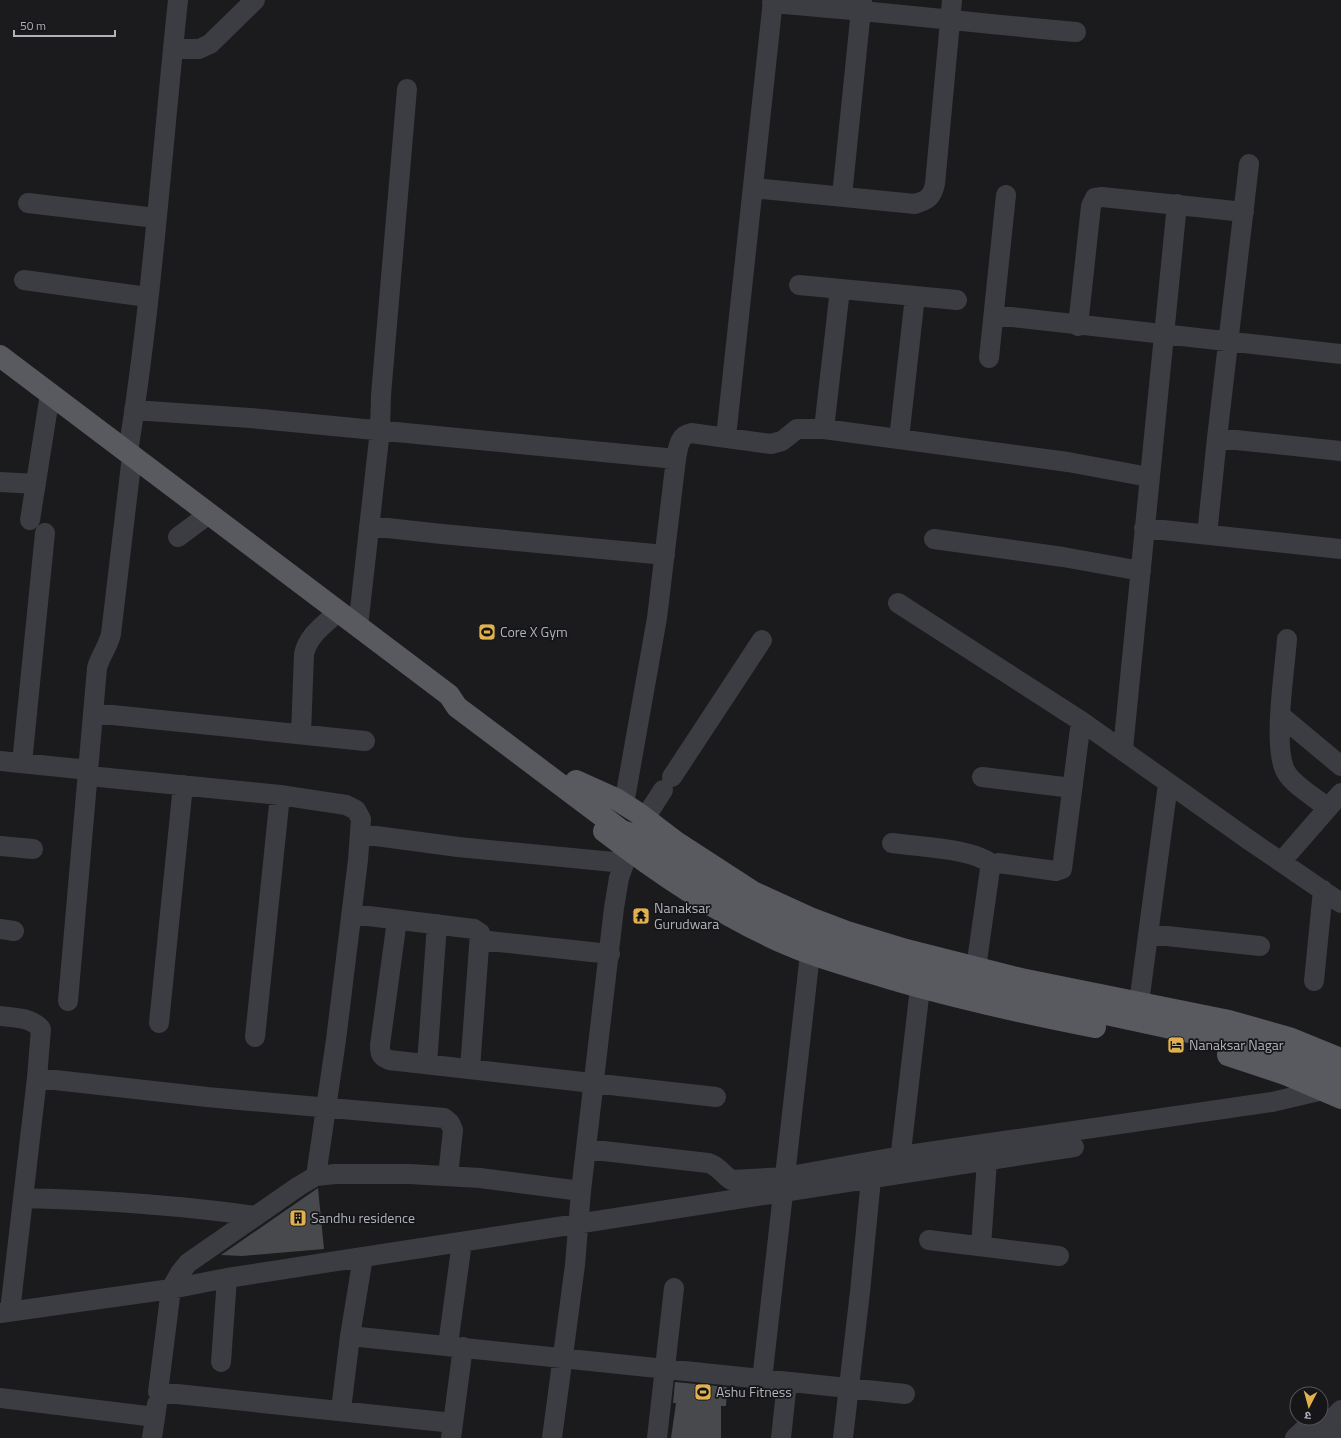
<svg xmlns="http://www.w3.org/2000/svg" width="1341" height="1438" viewBox="0 0 1341 1438" font-family="'Titillium Web','Noto Sans Devanagari',sans-serif">
  <style>
    .building { fill: #48494d }
    .lines { fill: none; stroke-linecap: round; stroke-linejoin: round }
    .minor { stroke: #3c3d42; stroke-width: 20 }
    .major { stroke: #595a60; stroke-width: 22 }
    .labels { text-anchor: middle; stroke-width: 3.5; stroke-linejoin: round; paint-order: stroke }
    .poi-label { font-size: 14px; fill: #afb3bb; stroke: #161618; text-anchor: start }
  </style>
  <rect width="100%" height="100%" fill="#1b1b1d"/>
  <path class="building" d="M318 1188 324 1249 242 1256 221 1255Z
    M675 1382 727 1387 726 1406H721V1438H671L676 1403H673Z"/>
  <g class="lines">
    <path class="minor" d="M772 3C874 11 974 23 1076 32
      M173 49H199L210 44 255 0
      M753 188 915 204C928 200 932 197 935 184L952 0
      M842 196 862 0
      M28 203 156 218
      M24 280 147 297
      M799 285 957 300
      M994 315 1341 354
      M1078 326 1091 206 1095 198 1102 197 1244 212
      M989 358 1006 195
      M134 410 250 418 676 459
      M824 429 840 289
      M726 437 773 0
      M1217 438 1341 451
      M899 439 915 296
      M128 452C152 303 162 151 178 0
      M0 482 36 484
      M30 520 50 394
      M369 526 442 534 665 555
      M1144 528 1341 549
      M1207 535 1217 438 1249 164
      M178 537 209 514
      M934 539 1063 557 1141 571
      M898 603 1081 721 1249 840 1341 903
      M358 627 380 430 381 395 407 89
      M1287 639C1285 669 1272 748 1286 772 1293 785 1317 799 1328 808
      M93 713 365 741
      M1281 716 1341 766
      M301 734 304 654C308 635 325 624 338 612
      M1123 749 1177 204
      M0 761 89 770
      M22 763 45 533
      M89 776 280 795 346 805 356 810 361 819 358 860 336 1040 316 1176
      M672 777 762 640
      M982 777 1072 788
      M624 804 657 618 676 459C678 448 679 435 691 433L771 444 782 441 797 429H824L1068 462 1149 477
      M645 818 663 790
      M361 834 458 847 624 863
      M892 843C919 847 973 848 993 865
      M0 846 33 849
      M1281 862 1341 793
      M352 914 474 929 480 933 470 1069
      M397 920 380 1045C380 1054 381 1057 389 1060L716 1097
      M0 929 14 931
      M1148 934 1260 946
      M480 940 610 954
      M976 968 990 869 993 865 998 863 1056 871 1062 869 1081 721
      M1314 981 1323 890
      M68 1001 97 668C100 656 108 647 111 634L132 456
      M1139 1003 1168 784
      M0 1016C15 1018 31 1017 41 1029L37 1078 10 1311
      M159 1023 183 785
      M255 1037 280 795
      M427 1064 437 924
      M37 1078 207 1097 444 1118 450 1123 453 1130 448 1176
      M586 1149 708 1163C719 1166 722 1174 731 1180L785 1177 901 1156 1272 1102 1323 1090
      M899 1169 920 988
      M23 1198C101 1200 178 1205 256 1216
      M929 1240 1059 1256
      M981 1246 987 1161
      M363 1257 350 1336 905 1394
      M0 1313 171 1289 227 1278 363 1257 1074 1147
      M448 1345 462 1242
      M221 1362 227 1278
      M762 1380 810 954
      M0 1398 155 1417
      M341 1410 350 1336
      M453 1423 158 1392 171 1289 180 1273 188 1263 299 1186 316 1176 335 1174H409L480 1178 581 1191
      M152 1438 157 1404
      M451 1438 463 1347
      M552 1438 575 1265 581 1191 614 908 619 878 629 850
      M657 1438 674 1288
      M781 1438 787 1382
      M843 1438 860 1292 871 1179
      M1295 1438 1316 1418
      M1314 1438 1341 1410
      M1338 1438 1341 1435"/>
    <path class="major" d="M0 356 449 695 457 707 622 831 637 836 688 872 730 898 785 925 893 965 972 985 1231 1041 1277 1054 1341 1079
      M576 781 616 799 638 813 676 842 753 892 810 918 847 932 906 950 1021 979 1229 1021 1289 1038 1341 1059
      M604 831C662 876 723 917 791 946 817 957 845 965 872 973 945 996 1019 1012 1095 1027
      M1228 1055 1285 1074 1341 1098"/>
  </g>
  <defs>
    <g id="stadium-square" transform="scale(0.9)"><rect x="-9" y="-9" width="18" height="18" rx="4" fill="#e1b04f" stroke="#161618"/><path d="M0-5a6.5 5 0 1 0 0 10a6.5 5 0 1 0 0-10ZM-3.5-1.8h7v3.6h-7Z" fill="#111"/></g>
    <g id="temple-square" transform="scale(0.9)"><rect x="-9" y="-9" width="18" height="18" rx="4" fill="#e1b04f" stroke="#161618"/><path d="M0-6L5-2H3V0L6.5 2.5H4V6H1.5V3h-3V6H-4V2.5H-6.5L-3 0V-2H-5Z" fill="#111"/></g>
    <g id="hotel-square" transform="scale(0.9)"><rect x="-9" y="-9" width="18" height="18" rx="4" fill="#e1b04f" stroke="#161618"/><path d="M-6-4.5h1.5V1H6V5H4.5V3h-9V5H-6ZM-4 0a1.8 1.8 0 1 1 3.6 0ZM.5 0V-2.5h3Q6-2.5 6 0Z" fill="#111"/></g>
    <g id="building-square" transform="scale(0.9)"><rect x="-9" y="-9" width="18" height="18" rx="4" fill="#e1b04f" stroke="#161618"/><path d="M-4-6H4V6H1V3H-1V6H-4ZM-2.5-4.3h1.7v1.8h-1.7ZM.8-4.3h1.7v1.8H.8ZM-2.5-1h1.7V.8h-1.7ZM.8-1h1.7V.8H.8Z" fill="#111"/></g>
  </defs>
  <g fill-rule="evenodd">
    <use href="#stadium-square" x="487" y="632"/>
    <use href="#temple-square" x="641" y="916"/>
    <use href="#hotel-square" x="1176" y="1045"/>
    <use href="#building-square" x="298" y="1218"/>
    <use href="#stadium-square" x="703" y="1392"/>
  </g>
  <g class="labels">
    <g class="poi-label">
      <text x="500" y="637">Core X Gym</text>
      <text x="654" y="913">Nanaksar<tspan x="654" dy="16">Gurudwara</tspan></text>
      <text x="1189" y="1050">Nanaksar Nagar</text>
      <text x="311" y="1223">Sandhu residence</text>
      <text x="716" y="1397">Ashu Fitness</text>
    </g>
  </g>
  <g transform="translate(1309 1406) rotate(186)"><circle r="19" fill="#161618" stroke="#535559"/>
  <path d="M0-3L7 15L0 10L-7 15Z" fill="#e1b04f"/>
  <text y="-6" font-size="11" font-weight="bold" text-anchor="middle" fill="#afb3bb">उ</text>
  </g>
  <path d="M14 30v6h101v-6" fill="none" stroke="#afb3bb" stroke-width="2"/>
  <text x="20" y="30" font-size="12" fill="#afb3bb" stroke="#161618" stroke-width="3" paint-order="stroke">50 m</text>
</svg>
